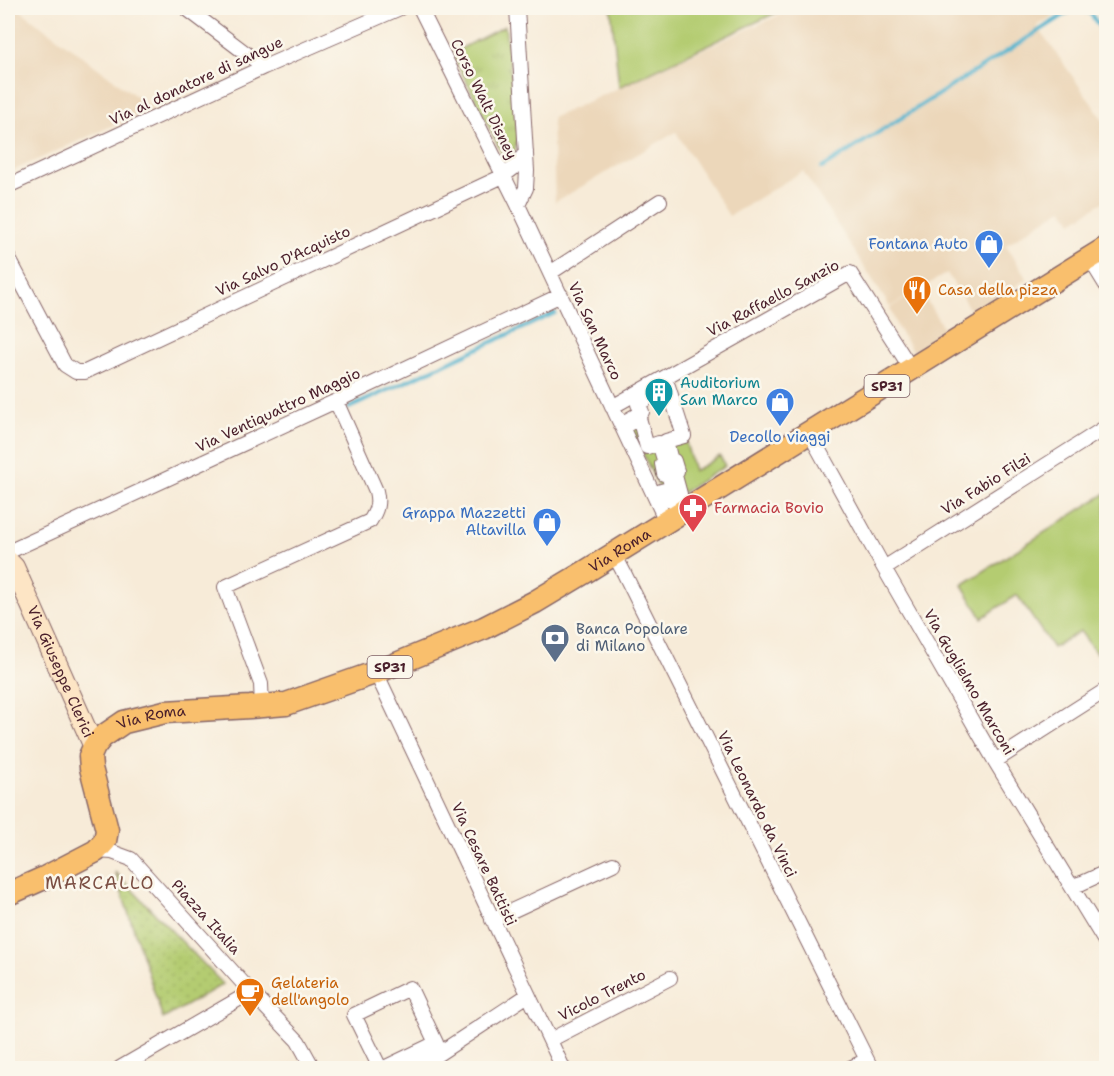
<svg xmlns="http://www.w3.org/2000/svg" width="1114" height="1076" viewBox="0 0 1114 1076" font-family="'Shantell Sans',sans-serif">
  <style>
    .built { fill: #ecd7ba }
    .grass { fill: #b4cc71; stroke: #7f764e; stroke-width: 1.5 }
    .park { fill: url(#park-tufts); stroke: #7f764e; stroke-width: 1.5 }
    .garden { fill: url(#garden-dots); stroke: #7f764e; stroke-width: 1.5 }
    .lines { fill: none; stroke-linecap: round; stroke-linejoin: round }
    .stream { stroke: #4eb2cd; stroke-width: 4 }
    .street-casing { stroke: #876668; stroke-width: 16 }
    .secondary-casing { stroke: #876668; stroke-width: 22 }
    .primary-casing { stroke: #876668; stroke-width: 25 }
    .street { stroke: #fff; stroke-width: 14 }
    .secondary { stroke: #fde5c5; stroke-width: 20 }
    .primary { stroke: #f9bf6d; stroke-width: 22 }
    .labels { text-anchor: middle; stroke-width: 5; stroke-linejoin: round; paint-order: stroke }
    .shield { fill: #fbf7ec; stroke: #7f6065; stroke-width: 1.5 }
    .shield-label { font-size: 14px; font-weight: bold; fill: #4a1f2b }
    .street-label { font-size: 15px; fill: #4a1f2b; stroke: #fbf7ec }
    .shop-label { font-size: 15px; fill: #366cbe; stroke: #fbf7ec; text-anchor: end }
    .food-label { font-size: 15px; fill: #c56008; stroke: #fbf7ec; text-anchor: start }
    .culture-label { font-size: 15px; fill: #0d838f; stroke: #fbf7ec; text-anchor: start }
    .health-label { font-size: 15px; fill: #be3a42; stroke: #fbf7ec; text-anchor: start }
    .service-label { font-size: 15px; fill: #4e5e75; stroke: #fbf7ec; text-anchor: start }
    .quarter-label { font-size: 18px; letter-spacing: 1.5px; fill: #7c4f43; stroke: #fbf7ec }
  </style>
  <defs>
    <pattern id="park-tufts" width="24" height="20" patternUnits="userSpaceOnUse" patternTransform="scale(1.5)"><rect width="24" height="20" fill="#b4cc71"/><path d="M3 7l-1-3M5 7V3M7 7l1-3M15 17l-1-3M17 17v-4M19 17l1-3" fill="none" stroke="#9caf62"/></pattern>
    <pattern id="garden-dots" width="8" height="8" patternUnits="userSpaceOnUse" patternTransform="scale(1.5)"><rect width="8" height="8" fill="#b4cc71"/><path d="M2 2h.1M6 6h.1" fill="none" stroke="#9caf62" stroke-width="1.8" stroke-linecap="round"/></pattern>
  </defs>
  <rect width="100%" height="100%" fill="#fbf7ec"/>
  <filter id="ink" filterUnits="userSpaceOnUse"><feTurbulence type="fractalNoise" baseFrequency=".0167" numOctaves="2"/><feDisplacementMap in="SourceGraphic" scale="12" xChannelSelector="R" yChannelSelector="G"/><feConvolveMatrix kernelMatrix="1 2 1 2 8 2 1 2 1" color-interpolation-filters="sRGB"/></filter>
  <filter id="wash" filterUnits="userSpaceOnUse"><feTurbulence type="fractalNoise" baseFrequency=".008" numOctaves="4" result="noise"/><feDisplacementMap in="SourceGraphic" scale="24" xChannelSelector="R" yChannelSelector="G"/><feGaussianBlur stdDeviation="1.35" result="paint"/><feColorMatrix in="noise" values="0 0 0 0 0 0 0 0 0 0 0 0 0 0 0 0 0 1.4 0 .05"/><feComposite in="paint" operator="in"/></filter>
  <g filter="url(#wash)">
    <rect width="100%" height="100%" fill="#f7ebd8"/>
    <path class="built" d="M8 8H17L152 108 8 173Z
      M795 8H1066L1037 26 1106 124V200L1072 222 1063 208 1006 245 1027 279 972 313 947 273 890 307 803 171 729 216 676 132 555 202 552 118Z
      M920 290 946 332 916 351 912 350 897 327 890 308Z"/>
    <path class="grass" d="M611 8H786L619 87Z
      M639 418 647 446 659 443 668 473 661 491 628 424Z
      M684 436 694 471 720 456 725 466 680 494 666 441Z
      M1106 493V646L1096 653 1080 631 1053 648 1017 595 982 618 962 585Z"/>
    <path class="park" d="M505 26 518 134 515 150 510 155H503L452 53Z"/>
    <path class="garden" d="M115 872 223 984 163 1019Z"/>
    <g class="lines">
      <path class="stream" d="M1082 8 1091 14 1106 37
        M822 168 1075 8
        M349 408 555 313"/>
    </g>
  </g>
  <g filter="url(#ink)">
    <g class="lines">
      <g class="street-casing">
        <path id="street" d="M186 8 264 67
          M420 8 518 205 666 521
          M517 8 527 171 526 188 518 205
          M8 186 264 67 400 8
          M8 257 65 365 76 372H85L503 176 515 167 526 152
          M1090 259 1106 285
          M550 273 660 201
          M668 386 684 436 666 441 671 461H674L677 471 674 472 680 494 671 500 664 497 661 491 669 489 671 485 668 473 664 474 662 464 665 463 659 443 647 447 639 418 628 424 626 421 642 412 638 404Z
          M612 407 850 273 912 370
          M810 434 884 568 995 761 1106 943
          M8 552 336 401 561 295
          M614 554 624 573 871 1068
          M884 568 1106 427
          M377 672 380 681 563 1068
          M262 707 261 684 225 587 370 521C377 510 379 503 376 491L336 401
          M995 761 1106 690
          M96 851 112 852 131 859 251 992 298 1041 313 1068
          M1072 886 1082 883 1106 872
          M492 920 613 864
          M550 1040 670 978
          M120 1068 251 992
          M380 1068 354 1015 410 988 436 1043 384 1068
          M417 1068 528 995
          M850 1068 867 1060"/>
      </g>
      <g class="secondary-casing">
        <g id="secondary">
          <path id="s1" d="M8 561 14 567 94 747"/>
        </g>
      </g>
      <g class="primary-casing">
        <g id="primary">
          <path id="s2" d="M8 894 44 878 96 851 105 841 107 830 91 768 90 756 94 747 102 737 124 722 165 712 250 707 286 704 377 672 484 628 535 602 585 572 1106 248"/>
        </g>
      </g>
      <use href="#street" class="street"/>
      <use href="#secondary" class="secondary"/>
      <use href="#primary" class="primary"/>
    </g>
  </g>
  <defs>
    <g id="shop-pin" transform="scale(1.5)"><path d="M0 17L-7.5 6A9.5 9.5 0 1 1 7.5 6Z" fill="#3f7fe0" stroke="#fbf7ec"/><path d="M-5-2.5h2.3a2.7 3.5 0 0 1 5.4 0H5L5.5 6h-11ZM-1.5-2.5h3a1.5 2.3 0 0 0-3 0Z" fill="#fff"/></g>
    <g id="restaurant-pin" transform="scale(1.5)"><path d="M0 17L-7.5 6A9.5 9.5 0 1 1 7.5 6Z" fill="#e8710a" stroke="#fbf7ec"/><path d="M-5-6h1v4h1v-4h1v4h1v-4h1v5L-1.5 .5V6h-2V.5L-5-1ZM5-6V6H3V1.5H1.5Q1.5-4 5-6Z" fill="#fff"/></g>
    <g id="building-pin" transform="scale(1.5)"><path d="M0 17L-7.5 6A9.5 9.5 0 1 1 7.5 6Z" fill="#0f9aa8" stroke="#fbf7ec"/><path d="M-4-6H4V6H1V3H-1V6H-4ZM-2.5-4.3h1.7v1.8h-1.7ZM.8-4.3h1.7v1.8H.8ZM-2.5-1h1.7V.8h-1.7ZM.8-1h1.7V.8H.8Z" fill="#fff"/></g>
    <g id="pharmacy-pin" transform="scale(1.5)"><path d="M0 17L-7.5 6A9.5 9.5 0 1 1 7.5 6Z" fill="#e0444e" stroke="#fbf7ec"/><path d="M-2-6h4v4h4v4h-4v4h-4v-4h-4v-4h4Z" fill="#fff"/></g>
    <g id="bank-pin" transform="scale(1.5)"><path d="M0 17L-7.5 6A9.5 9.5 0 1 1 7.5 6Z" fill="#5c6f8a" stroke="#fbf7ec"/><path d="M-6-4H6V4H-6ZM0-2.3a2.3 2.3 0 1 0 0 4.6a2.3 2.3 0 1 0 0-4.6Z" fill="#fff"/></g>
    <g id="cafe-pin" transform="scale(1.5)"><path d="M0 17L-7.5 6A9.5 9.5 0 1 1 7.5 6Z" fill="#e8710a" stroke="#fbf7ec"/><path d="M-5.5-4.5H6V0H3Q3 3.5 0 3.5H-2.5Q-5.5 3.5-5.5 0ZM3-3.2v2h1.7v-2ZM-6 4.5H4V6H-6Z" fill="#fff"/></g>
  </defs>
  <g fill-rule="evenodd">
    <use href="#shop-pin" x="989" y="244"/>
    <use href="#restaurant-pin" x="917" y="290"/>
    <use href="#building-pin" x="659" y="392"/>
    <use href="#shop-pin" x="780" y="402"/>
    <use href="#pharmacy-pin" x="693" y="508"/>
    <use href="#shop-pin" x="547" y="522"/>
    <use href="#bank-pin" x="555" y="638"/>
    <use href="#cafe-pin" x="250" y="992"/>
  </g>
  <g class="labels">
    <g class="shield">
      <rect x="864.5" y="375" width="45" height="22" rx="4.5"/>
      <rect x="367.5" y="656" width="45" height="22" rx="4.5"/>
    </g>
    <g class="shield-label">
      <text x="887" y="391">SP31</text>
      <text x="390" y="672">SP31</text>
    </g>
    <g class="street-label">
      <text transform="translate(196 81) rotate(-25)" y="5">Via al donatore di sangue</text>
      <text transform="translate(484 99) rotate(64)" y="5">Corso Walt Disney</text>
      <text transform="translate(283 261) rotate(-25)" y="5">Via Salvo D'Acquisto</text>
      <text transform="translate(773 298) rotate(-28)" y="5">Via Raffaello Sanzio</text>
      <text transform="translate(595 331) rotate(65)" y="5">Via San Marco</text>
      <text transform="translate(278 410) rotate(-25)" y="5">Via Ventiquattro Maggio</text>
      <text transform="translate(986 484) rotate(-32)" y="5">Via Fabio Filzi</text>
      <text dy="5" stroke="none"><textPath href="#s2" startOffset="780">Via Roma</textPath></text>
      <text dy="5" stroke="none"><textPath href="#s1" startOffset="123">Via Giuseppe Clerici</textPath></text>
      <text transform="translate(969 682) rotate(60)" y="5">Via Guglielmo Marconi</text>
      <text dy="5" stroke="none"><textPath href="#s2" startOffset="276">Via Roma</textPath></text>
      <text transform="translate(757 804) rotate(64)" y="5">Via Leonardo da Vinci</text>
      <text transform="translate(484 864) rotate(65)" y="5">Via Cesare Battisti</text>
      <text transform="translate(206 917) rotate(48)" y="5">Piazza Italia</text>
      <text transform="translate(602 995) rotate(-27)" y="5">Vicolo Trento</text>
    </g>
    <g class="shop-label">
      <text x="968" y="249">Fontana Auto</text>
      <text x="780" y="442" text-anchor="middle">Decollo viaggi</text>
      <text x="526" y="518">Grappa Mazzetti<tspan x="526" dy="17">Altavilla</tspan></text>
    </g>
    <g class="food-label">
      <text x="938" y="295">Casa della pizza</text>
      <text x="271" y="988">Gelateria<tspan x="271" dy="17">dell'angolo</tspan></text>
    </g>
    <g class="culture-label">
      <text x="680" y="388">Auditorium<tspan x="680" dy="17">San Marco</tspan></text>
    </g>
    <g class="health-label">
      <text x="714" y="513">Farmacia Bovio</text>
    </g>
    <g class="service-label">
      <text x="576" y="634">Banca Popolare<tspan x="576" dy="17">di Milano</tspan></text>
    </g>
    <g class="quarter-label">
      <text x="100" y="889">MARCALLO</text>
    </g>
  </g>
  <rect width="1114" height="1076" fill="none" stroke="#fbf7ec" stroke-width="30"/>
</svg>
